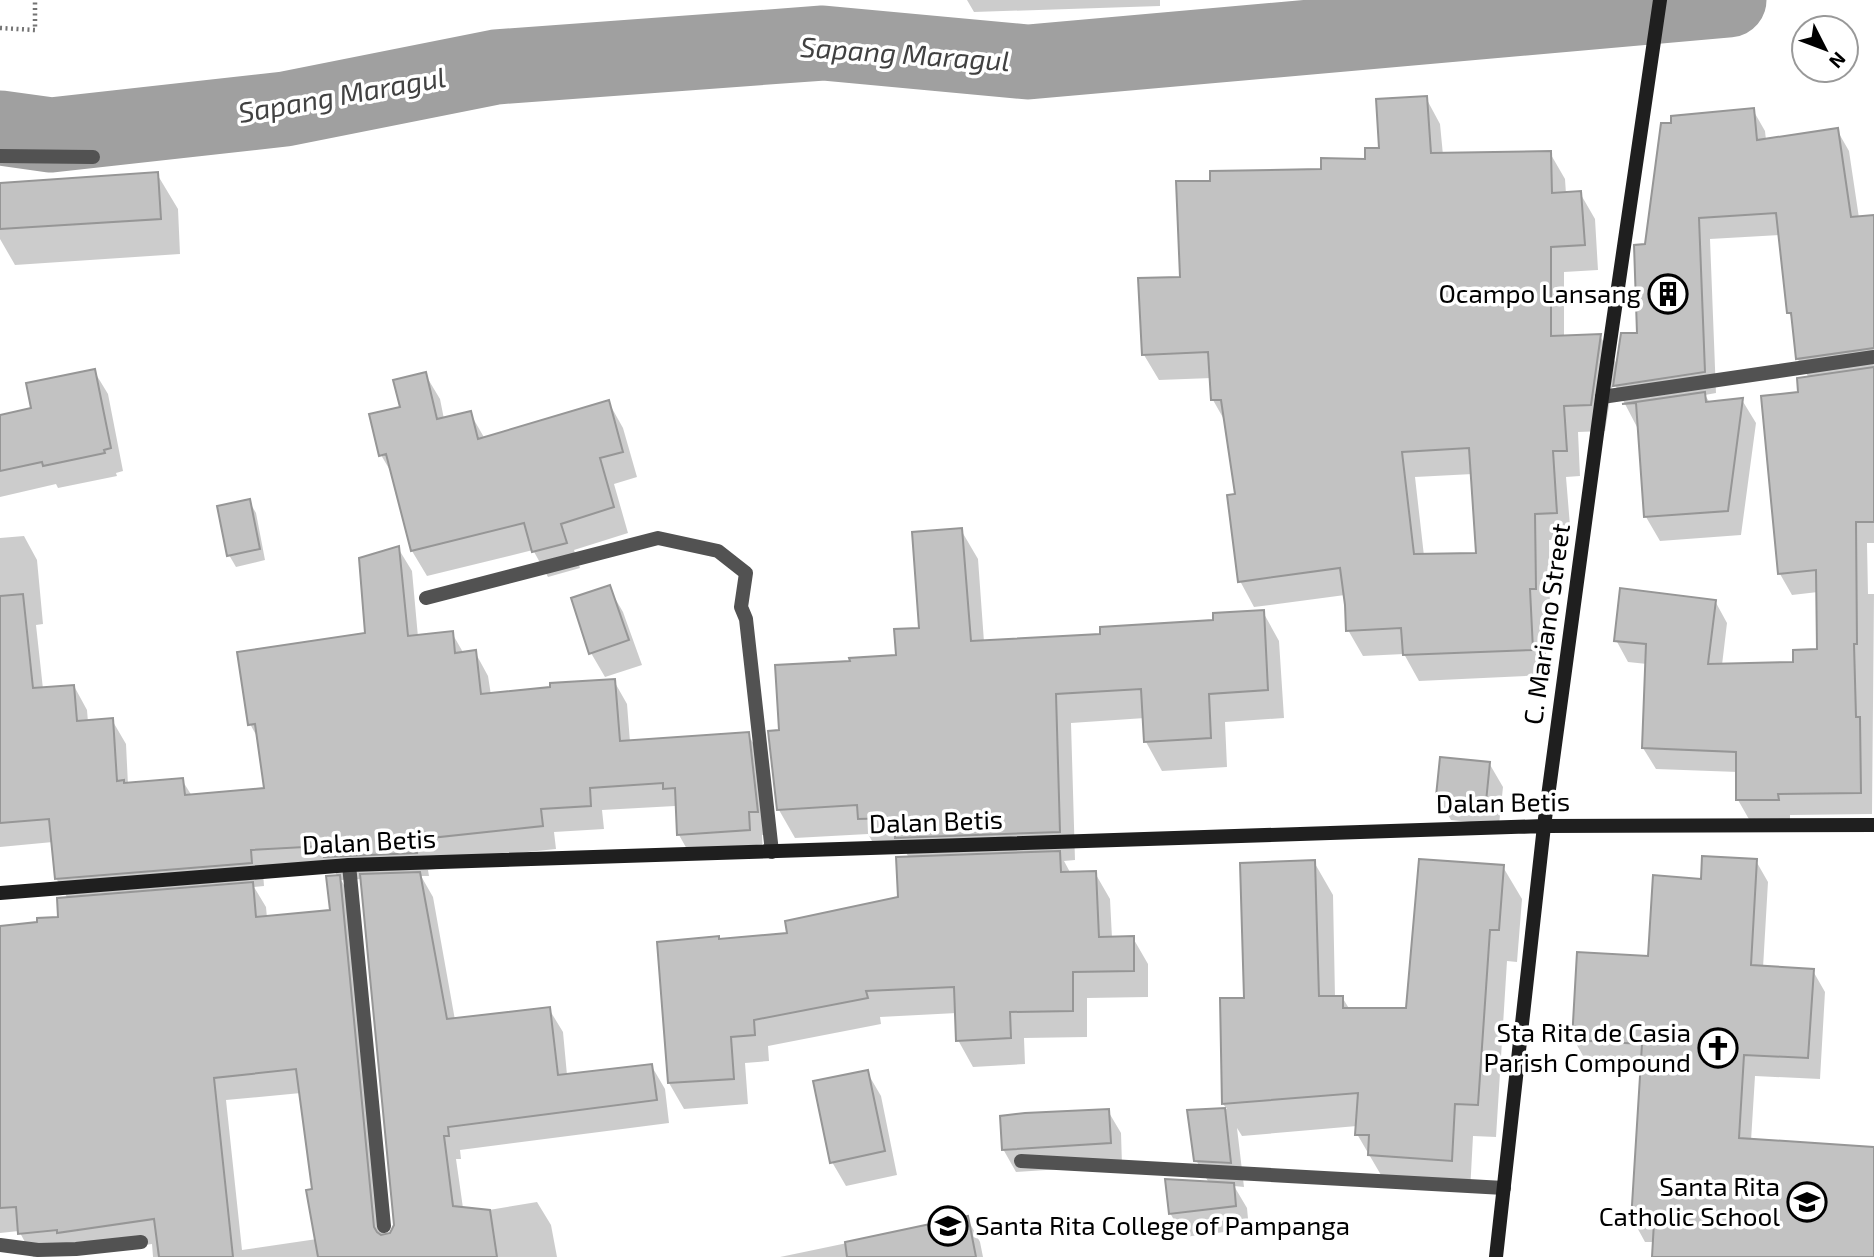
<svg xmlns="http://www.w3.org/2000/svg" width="1874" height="1257" viewBox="0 0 1874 1257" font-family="'Exo 2',sans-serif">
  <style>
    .shadow { fill: #0003; fill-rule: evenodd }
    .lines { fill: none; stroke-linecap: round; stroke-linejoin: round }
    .river { stroke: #a0a0a0; stroke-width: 75 }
    .building { fill: #c2c2c2; stroke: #969696; stroke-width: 2; fill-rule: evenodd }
    .path { stroke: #747474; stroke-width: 4.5; stroke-dasharray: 2 3.5; stroke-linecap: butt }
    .lane { stroke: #525252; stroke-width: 14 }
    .street { stroke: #525252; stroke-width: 14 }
    .secondary { stroke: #1f1f1f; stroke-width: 14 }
    .labels { text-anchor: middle; stroke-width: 7; stroke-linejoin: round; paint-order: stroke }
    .poi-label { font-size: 26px; fill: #000; stroke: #fff; text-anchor: end }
    .street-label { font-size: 26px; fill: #000; stroke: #fff }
    .water-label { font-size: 28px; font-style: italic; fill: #414141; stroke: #fff }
  </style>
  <rect width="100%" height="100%" fill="#fff"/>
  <path class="shadow" d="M967 0H1160V6L974 12Z
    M1426 98 1440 124 1443 155 1550 153 1565 179 1566 194 1580 193 1595 219 1598 270 1564 272V338L1600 336 1618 366 1638 334 1646 246 1753 110 1765 131 1766 140 1837 130 1849 151 1859 218 1874 216V543H1867L1868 594H1874L1872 814 1790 815V821H1750L1738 800V772L1656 769 1643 748 1647 664 1628 662 1616 640 1715 601 1727 623 1722 665 1795 664 1819 651 1818 592 1792 595 1780 574 1763 397 1800 393 1809 378 1797 358 1794 321 1789 313 1780 235 1710 239 1716 393 1705 395 1710 403 1742 400 1756 423 1741 535 1660 541 1646 517 1640 427H1637L1613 381 1605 431 1578 432 1580 476 1566 477 1571 538 1549 540 1550 614H1544L1547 675 1419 681 1404 654 1363 656 1348 630 1345 595 1254 607 1240 581 1237 495 1226 423 1213 400 1212 378 1159 380 1144 355 1182 278 1212 182 1323 171 1367 161 1381 150ZM1473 474 1478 554 1424 556 1415 477Z
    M157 174 178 209 180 254 15 265 0 239V185Z
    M94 371 108 394 123 471 116 473 117 476 58 488 56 484 0 497V417L33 409Z
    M425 374 440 399 444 419 470 413 485 439 609 403 623 428 637 477 614 484 628 533 574 550 580 568 548 577 533 550 427 576 412 551 394 477 381 455 402 409Z
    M249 501 256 513 265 560 236 567 229 555Z
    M961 530 978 559 984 642 1102 636 1215 622 1263 612 1279 641 1284 718 1225 722 1227 767 1162 771 1146 742 1145 718 1071 723 1075 860 1064 861 1071 874 1095 873 1110 899 1112 938H1133L1148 964V997L1087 998V1037L1024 1038 1025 1064 973 1067 958 1040 957 1013 880 1017 881 1024 768 1046 769 1061 745 1063 748 1104 684 1109 669 1083 719 941 789 935 900 898 909 858 903 847 876 848 868 834 795 838 779 810 781 731 851 663 898 657 920 629Z
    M24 536 37 560 43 624 36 625 43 689 74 686 87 710 88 722 112 720 126 744 128 785 182 780 192 796 266 790 259 740 250 724 367 635 398 548 412 571 418 637 452 633 464 654 475 652 488 676 491 695 614 681 627 704 630 742 748 734 761 757 770 834 762 835 763 853 692 858 679 835 678 810 675 806 602 810 604 829 554 832 556 849 443 861 444 868 428 870 429 876H421L433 897 455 1020 549 1009 563 1032 567 1075 651 1065 665 1089 669 1123 460 1150 461 1159H456L463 1208 483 1211 537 1202 551 1225 557 1257H153L152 1244 72 1255 71 1253 33 1257 19 1231 0 1233V927L39 924 60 918 68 899 56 878 53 842 0 847V538ZM333 869 338 877 331 912 267 918 266 907 254 887 264 886 263 872ZM362 879 395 1225 394 1232 385 1238 353 900 341 880ZM301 1093 314 1190 317 1239 242 1250 226 1100Z
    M609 588 623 612 642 665 605 677 591 653Z
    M1489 763 1503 787 1499 825 1451 820 1437 796Z
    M1756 861 1768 882 1763 968 1813 971 1825 992 1820 1079 1755 1076 1751 1141 1874 1149V1257H1653L1654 1242H1645L1633 1220 1642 1064 1586 1061 1574 1040 1650 957 1702 881Z
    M1314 862 1333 895 1335 997H1342L1350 1010H1407L1503 867 1522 899 1517 962 1507 961 1496 1137 1473 1136 1470 1192 1388 1187 1357 1134V1126L1242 1136 1237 1128 1244 1187 1234 1186 1247 1208 1249 1229 1184 1237 1170 1213 1209 1183 1196 1160 1189 1112 1227 1109 1223 1104 1246 1000Z
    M867 1072 881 1096 897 1175 846 1186 832 1162Z
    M1108 1111 1121 1133 1122 1165 1016 1172 1003 1149Z
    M967 1218 980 1242 983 1257H780Z"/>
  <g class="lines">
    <path class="river" d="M0 128 51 135 285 109 496 67 823 43 1028 62 1729 0"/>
  </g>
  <path class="building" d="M1427 96 1431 153 1551 151 1552 193 1581 191 1585 245 1551 247V336L1601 334 1591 405 1564 406 1567 451H1553L1557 513 1535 514 1536 589H1530L1533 650 1403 655 1401 628 1346 631 1345 605 1340 568 1238 582 1227 495 1235 494 1221 400H1211L1208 352 1142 355 1138 278 1180 277 1176 181H1210V171L1321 169V158L1365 159V148H1379L1376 99ZM1469 448 1476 553 1414 554 1402 452Z
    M1754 108 1757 140 1838 128 1851 217 1874 215V348L1796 359 1791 313H1787L1776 213 1699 218 1705 372 1613 386 1621 333H1637L1634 245 1645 244 1661 123H1671V116Z
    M158 172 161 219 0 229V183Z
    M1874 367V522H1856L1857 644H1854L1856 717H1860L1861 793 1778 794 1779 800H1736V752L1642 748 1646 644 1614 641 1620 588 1716 600 1708 664 1793 662V650L1817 649 1816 570 1778 574 1761 396 1798 392 1797 378Z
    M95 369 111 448 104 450 105 453 43 466 42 462 0 471V415L31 408 26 383Z
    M426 372 437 419 471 411 478 439 609 400 623 452 600 458 614 507 561 524 567 543 532 552 524 523 411 551 386 454 379 456 369 414 400 407 393 380Z
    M1705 392 1706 402 1743 398 1728 511 1644 517 1636 403 1622 404Z
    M250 499 260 549 227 556 217 506Z
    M962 528 971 641 1100 634V627L1213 620V613L1264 610 1268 690 1209 694 1211 738 1144 742 1141 689 1056 694 1060 832 895 838V818L858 819 857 805 777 810 768 731 779 730 775 665 850 661 849 658 896 655 894 629 919 628 912 532Z
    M399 546 408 636 453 631 455 653 476 650 481 694 550 687V683L615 679 620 741 749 732 758 812H749L750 830 677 835 675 788 663 789V783L590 788 591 806 541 809 543 826 431 838 432 845 416 847 417 853 324 857 323 846 251 850 252 863 55 879 49 819 0 823V596L23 594 33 688 74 685 77 721 113 718 117 781 124 780V783L183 778 185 795 264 788 255 724 248 725 237 652 365 633 359 558Z
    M610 585 629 640 589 654 571 598Z
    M1440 757 1490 762 1486 802 1436 796Z
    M1060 851 1061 872 1096 871 1099 937 1134 936V971L1073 972V1011L1010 1012 1011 1038 956 1041 954 987 866 991 868 998 754 1020 755 1035 731 1037 734 1079 668 1083 657 942 719 936V939L787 933 785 921 898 897 896 857Z
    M1702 856 1757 859 1751 965 1814 969 1808 1058 1744 1055 1739 1138 1874 1147V1257H1652L1654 1222 1631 1221 1642 1044 1572 1040 1577 952 1648 956 1653 875 1701 879Z
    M1419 859 1504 865 1499 930H1490L1478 1105 1455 1104 1452 1161 1368 1155 1369 1135H1355L1358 1093 1222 1104 1220 998H1244L1240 863 1315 860 1319 996H1343V1008H1406Z
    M420 872 447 1019 550 1007 558 1075 652 1064 657 1100 448 1127 449 1136H444L453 1206 490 1210 497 1257H318L306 1190 312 1189 296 1069 214 1078 233 1257H159L154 1219 57 1233V1230L18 1234 16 1207 0 1208V926L37 922V918L58 917 57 898 253 882 256 917 330 910 326 876 340 875 374 1227 377 1232 381 1235 390 1233 394 1225 360 874Z
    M868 1070 885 1151 830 1163 813 1081Z
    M1225 1108 1231 1163 1194 1161 1187 1110Z
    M1109 1109 1111 1143 1002 1150 1000 1116 1025 1113Z
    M1165 1179 1234 1183 1236 1206 1169 1214Z
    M968 1216 976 1257H847L845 1242Z"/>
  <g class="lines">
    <path class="path" d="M0 28 35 30V0"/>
    <path class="lane" d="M1021 1161 1504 1188"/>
    <path class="street" d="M0 156 93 157
      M1602 397 1874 357
      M426 598 658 538 718 551 746 573 741 607 746 619 772 852
      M349 865 384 1226
      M0 1245 38 1250 76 1249 141 1242"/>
    <path class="secondary" d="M0 893 349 865 1544 826 1874 825
      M1496 1257 1544 826 1602 397 1660 0"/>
  </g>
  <defs>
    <g id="building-ring" transform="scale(2.0125)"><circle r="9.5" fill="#fff" stroke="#000" stroke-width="1.5"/><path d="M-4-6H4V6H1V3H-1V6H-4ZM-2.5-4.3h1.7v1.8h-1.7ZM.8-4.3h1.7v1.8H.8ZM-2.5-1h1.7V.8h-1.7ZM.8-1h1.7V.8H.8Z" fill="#000"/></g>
    <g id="church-ring" transform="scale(2.0125)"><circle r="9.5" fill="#fff" stroke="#000" stroke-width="1.5"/><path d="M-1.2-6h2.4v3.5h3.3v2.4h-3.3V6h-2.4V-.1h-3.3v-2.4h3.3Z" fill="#000"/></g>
    <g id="school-ring" transform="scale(2.0125)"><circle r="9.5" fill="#fff" stroke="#000" stroke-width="1.5"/><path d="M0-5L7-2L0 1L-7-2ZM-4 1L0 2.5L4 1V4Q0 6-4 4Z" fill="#000"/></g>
    <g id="university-ring" transform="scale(2.0125)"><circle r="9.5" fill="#fff" stroke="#000" stroke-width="1.5"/><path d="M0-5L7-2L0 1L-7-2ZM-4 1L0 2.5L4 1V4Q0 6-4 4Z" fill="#000"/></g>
  </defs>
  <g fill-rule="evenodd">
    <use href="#building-ring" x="1668" y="294"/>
    <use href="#church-ring" x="1718" y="1048"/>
    <use href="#school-ring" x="1807" y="1202"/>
    <use href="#university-ring" x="948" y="1226"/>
  </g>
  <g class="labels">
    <g class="poi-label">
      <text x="1641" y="303">Ocampo Lansang</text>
      <text x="1691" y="1042">Sta Rita de Casia<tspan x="1691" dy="30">Parish Compound</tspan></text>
      <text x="1780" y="1196">Santa Rita<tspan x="1780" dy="30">Catholic School</tspan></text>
      <text x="975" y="1235" text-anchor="start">Santa Rita College of Pampanga</text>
    </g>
    <g class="street-label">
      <text transform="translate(1547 624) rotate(-82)" y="9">C. Mariano Street</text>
      <text transform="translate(1503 803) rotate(-1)" y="9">Dalan Betis</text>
      <text transform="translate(936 822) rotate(-2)" y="9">Dalan Betis</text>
      <text transform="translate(369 842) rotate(-3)" y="9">Dalan Betis</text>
    </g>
    <g class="water-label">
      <text transform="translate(905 54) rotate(4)" y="10">Sapang Maragul</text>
      <text transform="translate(342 95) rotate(-10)" y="10">Sapang Maragul</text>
    </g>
  </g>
  <g transform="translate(1825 49) rotate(132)"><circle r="33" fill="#ffffff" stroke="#999999" stroke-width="2"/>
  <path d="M0-5L12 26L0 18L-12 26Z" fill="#000000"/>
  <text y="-10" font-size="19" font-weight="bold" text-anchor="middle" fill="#000000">N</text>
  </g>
</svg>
